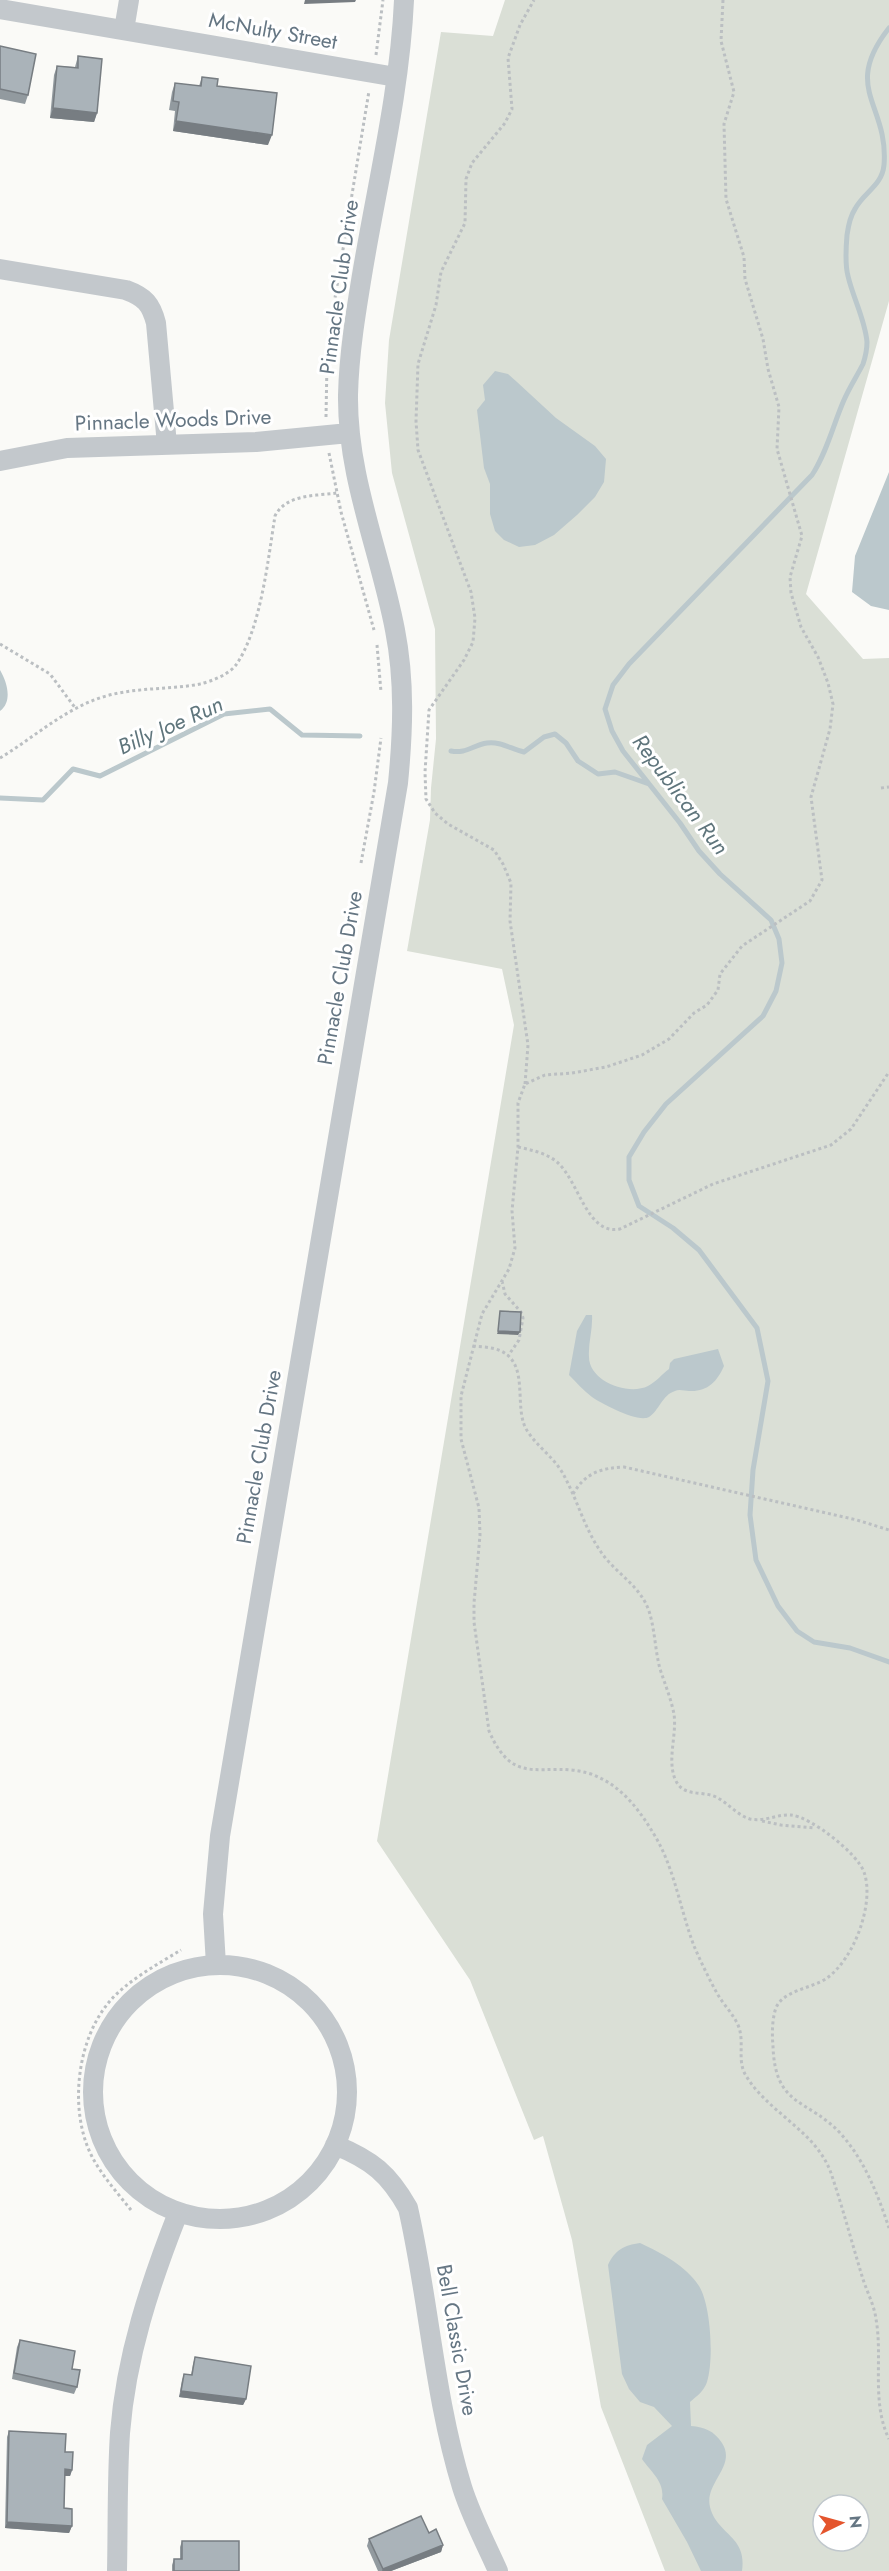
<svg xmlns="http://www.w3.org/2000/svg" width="889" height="2571" viewBox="0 0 889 2571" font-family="Jost,sans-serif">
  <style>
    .green { fill: #dadfd6; fill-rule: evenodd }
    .water { fill: #bbc8cc }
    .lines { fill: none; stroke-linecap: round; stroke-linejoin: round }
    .stream { stroke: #bbc8cc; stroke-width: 5 }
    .path { stroke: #bbbfc2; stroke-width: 3; stroke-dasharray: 3 3; stroke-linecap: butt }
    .street { stroke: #c3c8cc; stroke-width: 20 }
    .wall { fill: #929a9f }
    .shaded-wall { fill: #777d82 }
    .building { fill: #aab3b9; stroke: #777d82; stroke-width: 1.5 }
    .labels { text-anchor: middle; stroke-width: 6; stroke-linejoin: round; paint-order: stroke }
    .street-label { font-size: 21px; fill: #657683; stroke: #fff }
    .water-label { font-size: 22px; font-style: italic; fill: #5f757c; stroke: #fff }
  </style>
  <rect width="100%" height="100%" fill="#fafaf7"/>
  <path class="green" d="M505 0H889V301L806 594 863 659 889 658V2571H665L601 2407 572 2240 543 2136 534 2140 470 1980 377 1841 514 1025 502 969 407 951 430 820 431 788 436 739 435 629 392 473 385 403 389 340 441 32 493 36ZM823 2505H859V2541H823Z"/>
  <path class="water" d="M495 371 508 374 517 382 556 418 595 446 606 459 604 482 595 497 577 515 554 535 535 545 519 547 504 540 495 531 490 514V484L484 468 477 410 485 400 483 385Z
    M889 472V610L871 606 852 592 855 556Z
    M0 670C7 682 13 701 0 711Z
    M586 1315H592C593 1329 588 1343 589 1357 589 1381 628 1396 648 1386 656 1382 662 1374 669 1369L670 1363 674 1359 718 1349 724 1366C717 1382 707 1392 689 1391 685 1391 679 1389 675 1391 662 1395 659 1411 649 1417 638 1423 602 1404 592 1397 584 1391 576 1382 569 1375L577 1331Z
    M640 2243C662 2253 686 2266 699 2286 711 2305 714 2360 707 2382 704 2391 697 2396 690 2402L691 2426C705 2427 714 2431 722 2443 737 2466 704 2483 710 2507 717 2535 747 2535 742 2571H701L687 2542 662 2499C665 2482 651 2472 642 2459L647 2445 672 2426 654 2407 640 2402 629 2389 622 2374 608 2265C615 2250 624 2245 640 2243Z"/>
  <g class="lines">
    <path class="stream" d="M889 28C841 89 889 104 884 165 882 186 864 192 855 209 851 215 848 228 847 235 846 247 845 265 848 276 853 298 865 319 867 342 867 348 865 358 863 364 857 376 849 388 844 400 833 425 827 452 812 475L629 664 613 685 605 709 612 731 623 751 680 823 699 851 720 874 771 920 779 939 782 963 776 991 763 1016 666 1104 644 1132 629 1157V1180L639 1206 673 1228 699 1250 757 1328 768 1381 753 1470 750 1515 756 1560 778 1606 797 1631 814 1642 850 1648 889 1662
      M451 751C466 754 473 745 487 743 500 741 511 749 524 752L544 737 555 734 566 743 578 761 598 774 615 772 649 784
      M0 798 43 800 73 769 100 776 224 714 270 709 302 735 360 736"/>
    <path class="path" d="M723 0 721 41 734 92 724 124 726 199 744 257 745 279 763 339 768 369 779 407 777 449 802 536 790 577 791 593 801 627 818 657 828 683 833 704 830 729 811 797 822 880 810 901 742 946 720 974 718 990 707 1005 694 1013 669 1039 642 1055 606 1067 572 1073 545 1075 525 1084 518 1103V1147L512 1211 515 1248 509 1269 482 1314 461 1396V1439L479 1508 480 1535 474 1603V1622L489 1731C515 1791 544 1759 591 1774 621 1785 639 1809 655 1836 675 1870 680 1909 694 1946 701 1962 709 1979 718 1995 724 2005 733 2014 738 2025 745 2041 737 2059 745 2074 767 2113 818 2131 832 2176 843 2209 852 2243 862 2276 866 2290 874 2304 876 2319 883 2358 871 2402 889 2439
      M376 55 383 0
      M326 417 327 362 333 310 369 91
      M329 453 341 512 374 630
      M0 644 50 674 76 709
      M377 645 381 692
      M0 758C35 737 65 708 106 696 138 687 169 690 200 684 212 681 228 675 236 665 261 629 268 559 275 516 286 494 315 496 337 493
      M881 788 889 787
      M361 863 374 792 381 738
      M525 1084 528 1045 510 921 511 883 503 864 494 850 448 824 435 813 426 799 425 772 429 710 464 660 473 642 475 618 471 592 418 450 416 421 418 364 436 305 441 272 465 223 466 179 472 163 505 123 512 109 508 58 520 25 534 0
      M518 1147C532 1150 546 1153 557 1162 579 1181 587 1236 620 1229L713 1184 831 1145 851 1129 889 1072
      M502 1281 505 1294 521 1312 523 1318 519 1340 508 1356
      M473 1346C482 1347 493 1347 501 1351 531 1365 512 1410 528 1432 538 1447 553 1457 562 1472 577 1498 584 1528 601 1552 615 1573 640 1585 649 1611 655 1630 655 1650 660 1669 665 1684 671 1699 674 1714 677 1735 667 1759 675 1779 683 1798 701 1790 716 1797 728 1803 737 1815 750 1819 765 1822 777 1814 791 1815 811 1817 857 1853 864 1872 875 1903 854 1959 827 1978 812 1989 780 1990 775 2011 772 2022 772 2035 773 2046 775 2108 808 2098 841 2134 865 2161 878 2195 889 2228
      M573 1494C585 1473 601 1468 624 1467L857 1520 889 1530
      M762 1821 781 1825 814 1828
      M131 2210C119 2195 105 2179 95 2162 68 2117 75 2041 110 2001 127 1981 158 1964 181 1950"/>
    <path class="street" d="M0 9 396 77
      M124 30 129 0
      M0 269 126 290C145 297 151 304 156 323L167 445
      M0 461 67 448 256 442 349 433
      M216 1965 213 1914 220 1836 398 783C403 732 405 681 395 630 380 551 347 477 348 395 349 353 356 311 363 269 378 180 400 90 404 0
      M93 2092a127 127 0 1 1 254 0a127 127 0 1 1-254 0Z
      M335 2145C372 2160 389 2174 408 2208 429 2300 434 2396 462 2487 471 2516 486 2544 498 2571
      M117 2571C118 2525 117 2479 120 2433 126 2356 150 2284 178 2213"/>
  </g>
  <path class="wall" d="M0 46 28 95 25 104 0 99Z
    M78 56 97 113 94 122 50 118 54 75 57 66 75 67Z
    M202 77 217 86 268 145 173 131 175 111 169 110 172 92 175 83 199 86Z
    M20 2340 72 2369 77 2387 74 2394 12 2379 17 2347Z
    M195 2357 246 2399 243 2405 179 2397 182 2380 184 2374 191 2375 193 2364Z
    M9 2431 65 2452 72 2470 70 2476H65L64 2508 72 2526 69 2533 5 2528 7 2437Z
    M429 2533 443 2545 441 2552 391 2571H378L367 2546 369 2539Z
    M182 2541 239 2571H172V2565L174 2559H180V2547Z"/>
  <path class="shaded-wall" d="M305 0H356L355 2 304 4Z
    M53 108 97 113 94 122 50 118Z
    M176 121 272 135 268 145 173 131Z
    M498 1331 520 1332 518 1335 497 1334Z
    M181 2391 246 2399 243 2405 179 2397Z
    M65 2469 72 2470 70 2476H63Z
    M7 2522 72 2526 69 2533 5 2528Z
    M443 2545 441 2552 391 2571H382L383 2569Z"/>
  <path class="building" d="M0 46 36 54 28 95 0 89Z
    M78 56 102 59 97 113 53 108 57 66 78 68Z
    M202 77 218 79 217 86 277 93 272 135 176 121 179 102 173 101 175 83 201 86Z
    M500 1311 521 1312 520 1332 498 1331Z
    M20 2340 75 2351 72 2369 80 2370 77 2387 14 2373Z
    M195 2357 251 2366 246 2399 181 2391 184 2374 192 2375Z
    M9 2431 66 2434 65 2452H73L72 2470 65 2469 64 2508 72 2509V2526L7 2522Z
    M421 2516 429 2533 436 2529 443 2545 383 2569 369 2539Z
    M182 2541H239V2571H174V2559H182Z"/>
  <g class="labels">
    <g class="street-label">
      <text transform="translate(273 31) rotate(10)" y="7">McNulty Street</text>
      <text transform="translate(339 287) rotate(-82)" y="7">Pinnacle Club Drive</text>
      <text transform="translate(173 420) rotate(-2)" y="7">Pinnacle Woods Drive</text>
      <text transform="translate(340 978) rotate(-80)" y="7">Pinnacle Club Drive</text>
      <text transform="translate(259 1457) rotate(-80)" y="7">Pinnacle Club Drive</text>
      <text transform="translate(457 2340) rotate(80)" y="7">Bell Classic Drive</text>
    </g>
    <g class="water-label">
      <text transform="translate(170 725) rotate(-24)" y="8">Billy Joe Run</text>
      <text transform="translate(681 794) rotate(53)" y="8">Republican Run</text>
    </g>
  </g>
  <g transform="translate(841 2523) rotate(85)"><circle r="28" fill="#ffffff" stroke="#c1c8cd" stroke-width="1.5"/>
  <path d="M0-4.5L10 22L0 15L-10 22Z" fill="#e4552d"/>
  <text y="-9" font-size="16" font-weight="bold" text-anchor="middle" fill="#657683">N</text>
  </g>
</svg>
